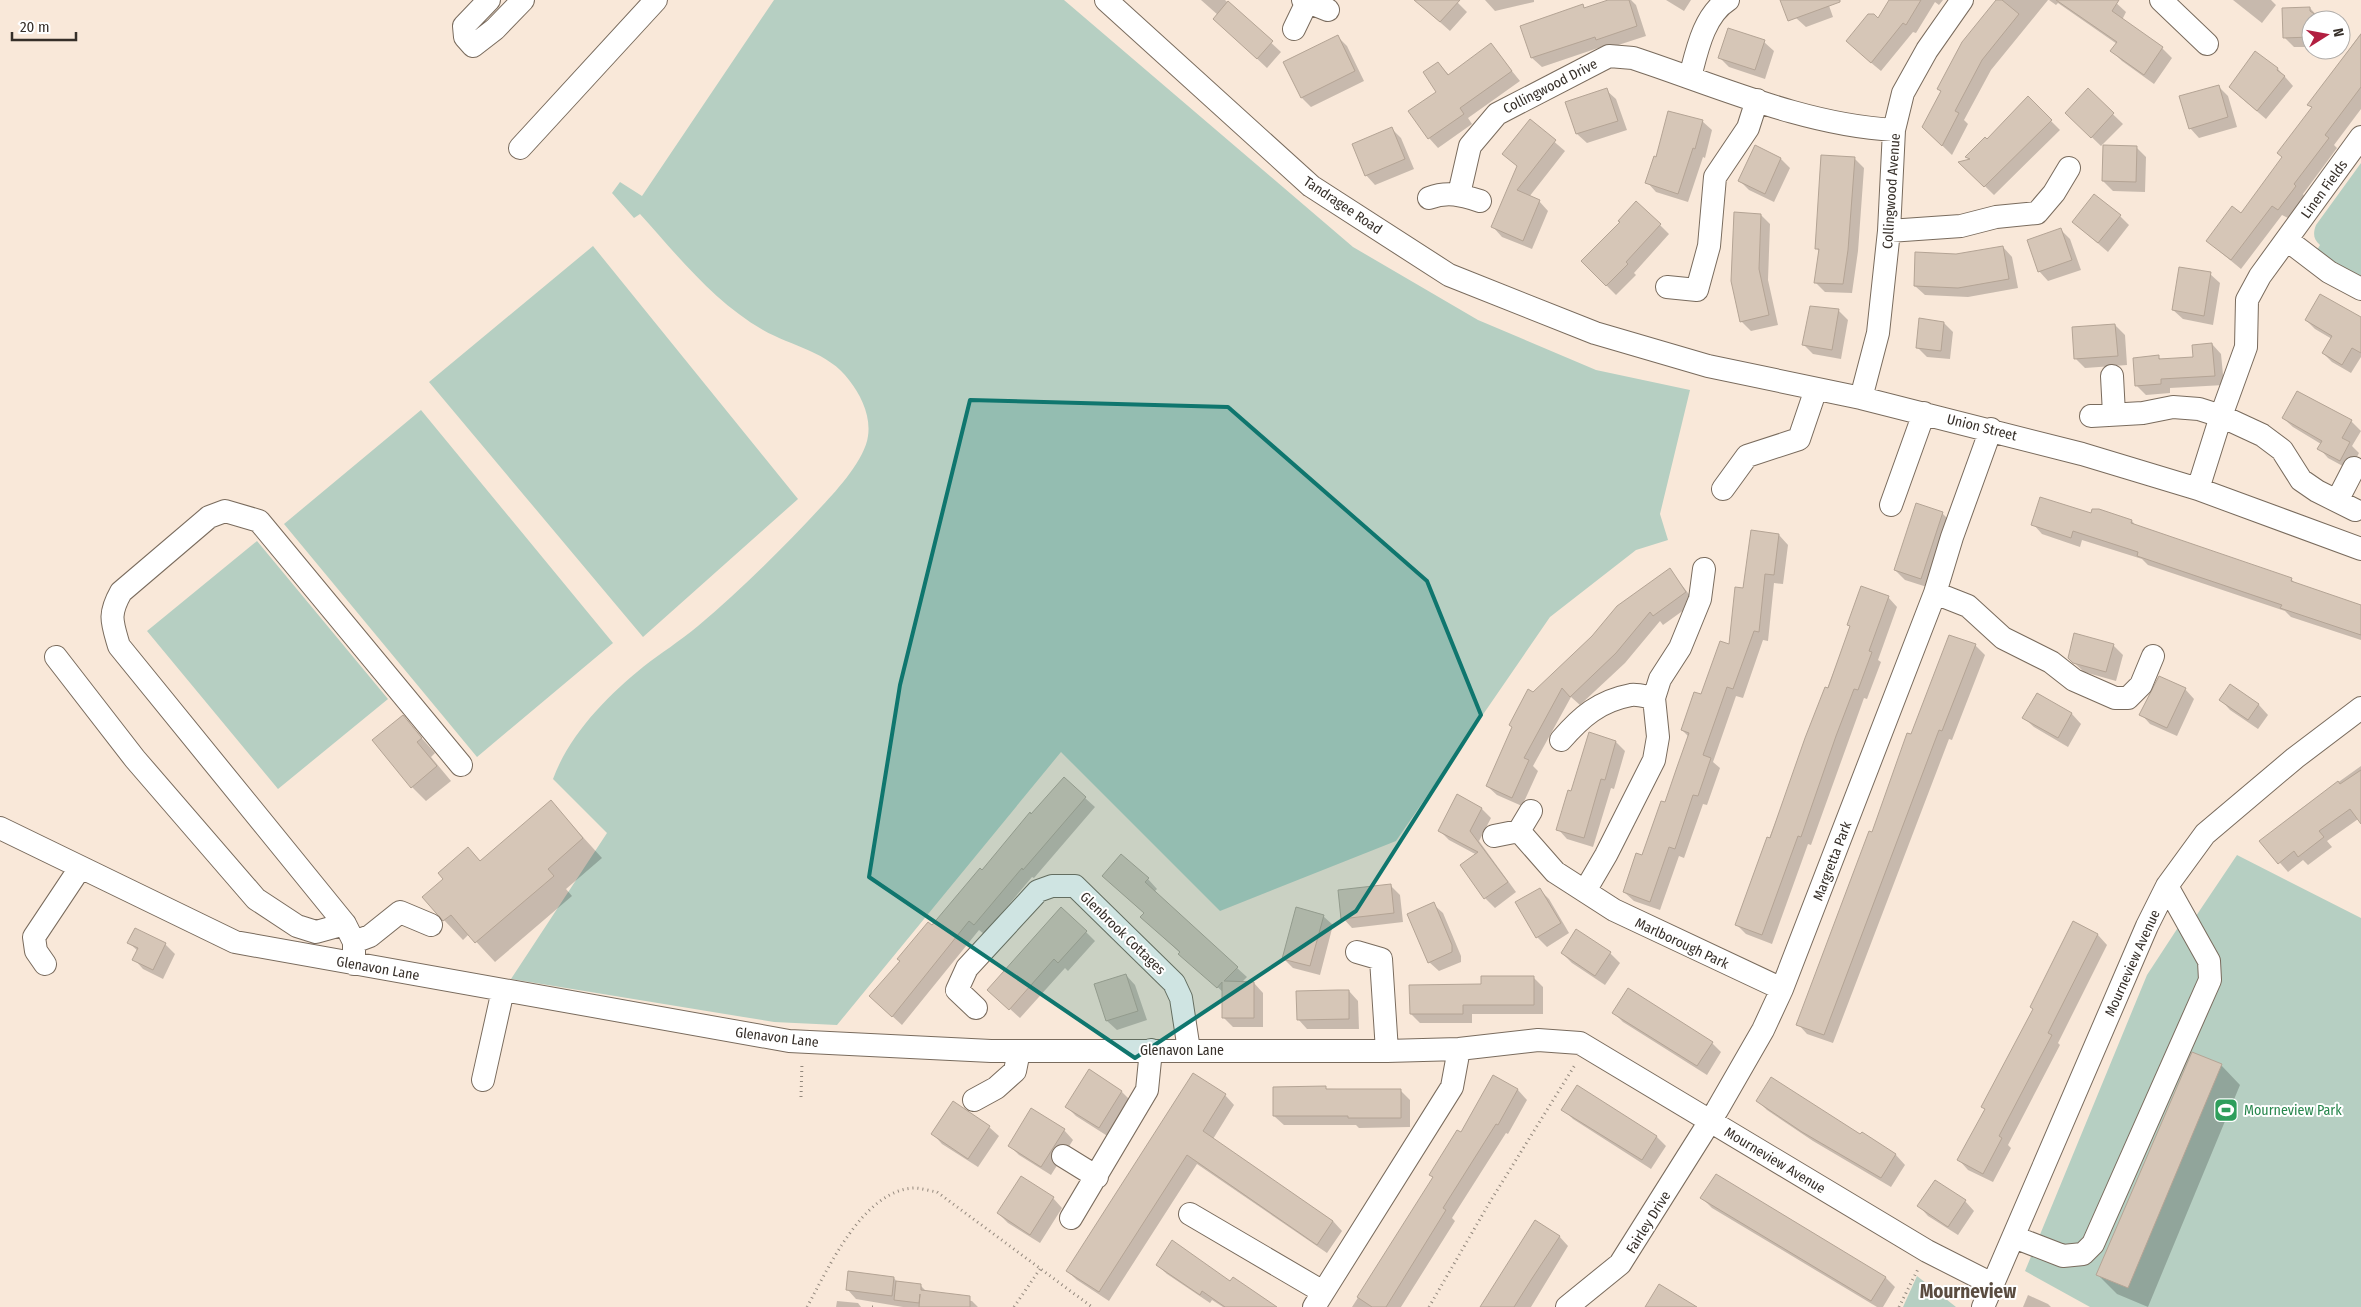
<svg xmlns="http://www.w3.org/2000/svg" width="2361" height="1307" viewBox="0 0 2361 1307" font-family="'Fira Sans Condensed',sans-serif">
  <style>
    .green { fill: #b6cfc2 }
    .shadow { fill: #0003 }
    .building { fill: #d6c6b7; stroke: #b4a495 }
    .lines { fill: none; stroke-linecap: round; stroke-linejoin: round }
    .minor-casing { stroke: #796b5d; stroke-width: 24 }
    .path { stroke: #93887d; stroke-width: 3; stroke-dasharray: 1 4; stroke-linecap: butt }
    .minor { stroke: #fff; stroke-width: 22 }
    .marked { fill: #0f766e; fill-opacity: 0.2; stroke: #0f766e; stroke-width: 4; stroke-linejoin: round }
    .labels { text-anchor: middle; stroke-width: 4; stroke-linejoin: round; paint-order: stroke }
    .street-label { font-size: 14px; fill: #362f29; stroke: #fff }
    .leisure-label { font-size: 14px; fill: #27864d; stroke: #fff; text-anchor: start }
    .district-label { font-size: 19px; font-weight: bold; fill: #5a4c40; stroke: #fff }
  </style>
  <rect width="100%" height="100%" fill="#f9e8d9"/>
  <path class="green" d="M774 0H1064L1353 247 1478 320 1596 370 1690 390 1660 514 1668 540 1636 550 1550 617 1396 841 1220 911 1061 752 837 1025 774 1022 511 979 607 833 553 779C569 735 607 696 643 667 661 653 680 641 698 626 742 589 783 548 822 506 838 489 865 459 868 436 871 416 861 395 849 380 829 352 791 346 763 330 714 302 677 255 640 214L634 218 612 193 620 182 642 196Z
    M2361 163V279L2331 261 2317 250 2320 245C2313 239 2313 233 2316 225Z
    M593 246 798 499 643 637 429 382Z
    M421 410 613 643 477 757 284 524Z
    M257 541 388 699 278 789 147 631Z
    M2237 855 2361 918V1307H2090L2025 1271 2147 975 2179 926 2196 916Z
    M1917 1276 1956 1307H1903Z"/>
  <path class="shadow" d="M1201 0H1225L1281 52 1267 68 1224 28 1218 15Z
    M1415 0H1455L1467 12 1450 31Z
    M1485 0H1534V2L1495 11Z
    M1612 0H1631L1636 5 1646 36 1606 49 1604 46 1542 67 1532 58 1582 6 1586 9Z
    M1666 0H1691L1684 11Z
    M1791 0H1827L1833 17 1806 27 1796 18Z
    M1891 0H1943L1939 5 1935 2 1916 33 1913 32 1881 71 1869 61Z
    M1998 0H2048L1991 70 1964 120 1968 124 1952 155 1923 127 1942 92 1938 89Z
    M2049 0H2113L2126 12 2122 20 2162 48 2172 58 2154 84 2122 61 2112 51 2117 44 2058 3 2056 5Z
    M2233 0H2271L2276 5 2262 23Z
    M2310 8 2319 18V20H2311V47H2294L2285 38Z
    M2361 33V109L2334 145 2337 148 2303 194 2304 196 2288 218 2282 215 2241 269 2207 241 2241 214 2283 158 2313 108 2309 104Z
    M1338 37 1347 46 1364 81 1311 107 1302 98 1284 62Z
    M1764 42 1774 51 1765 79 1729 67 1720 58Z
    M1491 45 1520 81 1468 118 1472 124 1438 148 1429 138 1438 92V63L1449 75Z
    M2278 69 2293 86 2266 119 2239 96Z
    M2218 86 2228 96 2237 127 2199 138 2190 128Z
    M1606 90 1616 99 1627 130 1587 143 1577 134 1567 103Z
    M2088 90 2123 124 2101 146 2076 122Z
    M2028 98 2060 130 1994 195 1960 162 1971 160 1967 157 1987 141Z
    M1530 121 1565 151 1529 197 1539 201 1548 211 1532 249 1502 237 1493 227 1518 167 1504 154Z
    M1702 121 1712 130 1705 158 1703 157 1688 202 1656 192 1647 182Z
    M1392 129 1401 138 1414 169 1375 185 1366 175Z
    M2136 147 2146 157 2145 192 2113 191 2103 181Z
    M1854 158 1864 168 1858 251 1852 293 1825 292 1815 282 1820 252 1816 248Z
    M1781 159 1790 168 1774 202 1749 190 1740 181Z
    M1761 215 1770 224 1768 280 1778 325 1751 331 1741 321Z
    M2120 216 2129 225 2108 252 2073 222Z
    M1660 225 1669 234 1634 273 1636 275 1616 295 1582 261Z
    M2061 230 2070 239 2081 270 2048 281 2039 271Z
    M2003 247 2012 257 2018 288 1968 297 1925 295 1915 286 1956 255Z
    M2210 274 2220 283 2213 325 2183 319 2173 310Z
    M1838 310 1848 320 1841 359 1813 354 1803 344Z
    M2361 319V357L2351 373 2332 362 2323 353 2332 339 2315 329 2306 320Z
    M1944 323 1953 332 1950 359 1927 357 1917 347Z
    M2115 325 2125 335 2127 365 2085 368 2076 359Z
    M2212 344 2221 354 2224 385 2170 388V393L2146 395 2136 385 2158 357 2162 360 2194 358Z
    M2283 418 2351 421 2361 431 2352 446 2359 453 2350 470 2328 458 2319 448 2321 444 2293 427Z
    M2099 510 2132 521 2137 527 2291 579 2296 584 2361 606V640L2291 617 2285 611 2148 565 2142 559 2082 540 2080 547 2042 534 2033 524 2092 515Z
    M1942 513 1952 523 1930 588 1905 580 1895 570Z
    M1779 535 1788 545 1783 584 1774 583 1768 641 1763 640 1743 698 1736 696 1713 762 1720 768 1707 805 1703 804 1684 858 1679 856 1660 910 1634 901 1624 892 1643 857 1665 804 1689 737 1682 730 1730 645 1744 590Z
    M1670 570 1695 602 1663 625 1660 621 1625 663 1580 705 1571 697 1533 766 1538 771 1522 806 1497 795 1487 786 1533 693Z
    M1888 597 1897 607 1878 660 1881 662 1867 699 1864 698 1811 845 1808 844 1772 944 1746 934 1736 924 1851 627 1849 625Z
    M1975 645 1985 655 1952 740 1949 739 1833 1043 1807 1034 1798 1024 1912 735Z
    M2113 645 2123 655 2116 681 2084 672 2069 658Z
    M2230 686 2259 705 2268 715 2258 729 2230 710 2221 700Z
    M2185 689 2194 699 2177 736 2150 724 2141 714Z
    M2037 694 2072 714 2081 724 2068 747 2034 727 2024 718Z
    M403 717 435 753 431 757 451 781 426 801 412 787Z
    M1616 742 1625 751 1614 789 1611 788 1593 847 1567 839 1558 829 1572 792Z
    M2361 766V817L2327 841 2332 847 2308 865 2303 860 2288 872 2261 841 2298 811Z
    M1064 779 1095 807 1034 878 1032 877 984 934 979 930 902 1025 880 1005 933 927Z
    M551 802 602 858 566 889 572 896 495 962 469 934 463 940 444 920 445 879 468 849 481 862Z
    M1482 809 1491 818 1479 841 1516 892 1495 908 1485 898 1477 855 1449 840 1439 830Z
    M1103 876 1148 879 1157 889 1154 892 1247 977 1241 983H1254L1263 993V1027H1233L1223 1017 1224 993 1152 927 1145 914Z
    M1390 885 1400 895 1403 922 1352 928 1343 918Z
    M1539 889 1549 899 1569 933 1547 947 1537 937Z
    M1433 904 1443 913 1461 956V962L1439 971 1429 962Z
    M1323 916 1333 925 1320 975 1293 968 1283 958Z
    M2074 922 2098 935 2107 945 2058 1043 2060 1045 2008 1145 2011 1148 1993 1182 1968 1170 1959 1160 1986 1110 1983 1107 2034 1010Z
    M135 930 165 944 175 954 163 979 143 969 134 959 138 951 129 943Z
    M1086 932 1095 941 1068 971 1065 968 1020 1018 999 999Z
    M1562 953H1610L1620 963 1605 985 1572 963Z
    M1126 975 1135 985 1147 1020 1117 1030 1107 1021 1095 985Z
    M1533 977 1543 987V1014H1472V1023H1420L1411 1014 1482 986Z
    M1349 991 1358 1001 1359 1029H1307L1298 1019Z
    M1613 1012 1712 1043 1721 1052 1707 1075 1623 1022Z
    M2221 1065 2240 1085 2148 1307 2117 1294 2098 1275Z
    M1494 1077 1518 1090 1527 1100 1508 1134 1506 1133 1452 1218 1455 1221 1401 1307H1352L1434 1178 1431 1175 1461 1134Z
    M1274 1088 1400 1090 1410 1100V1127L1359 1128 1356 1125H1284L1274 1116Z
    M1122 1092 1131 1101 1109 1137 1076 1116 1067 1107Z
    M1225 1095 1234 1105 1213 1139 1333 1221 1342 1231 1327 1253 1197 1164 1109 1301 1077 1280 1067 1271Z
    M1758 1101 1861 1136 1862 1134 1896 1155 1905 1165 1891 1187 1813 1141 1767 1110Z
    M1563 1109 1657 1137 1666 1146 1651 1169 1573 1119Z
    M989 1127 999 1136 978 1167 942 1144 933 1134Z
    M1064 1130 1073 1140 1051 1175 1019 1155 1009 1145Z
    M1053 1198 1062 1208 1040 1243 1008 1223 998 1213Z
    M1702 1198 1886 1278 1895 1287 1883 1307H1877L1712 1208Z
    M1965 1201 1974 1211 1958 1235 1928 1216 1919 1206Z
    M1559 1236 1568 1246 1531 1307H1481Z
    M1157 1265 1231 1282 1275 1307H1223L1212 1300 1210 1303 1167 1274Z
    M894 1278 898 1283 921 1286 927 1292 972 1301 978 1307H903L856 1299 847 1289Z
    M2028 1295 2048 1304 2051 1307H2023Z
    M837 1301 858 1303 861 1307H836Z"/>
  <path class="building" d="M1414 0H1460L1440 22Z
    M1608 0H1629L1637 26 1596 40 1595 37 1531 58 1520 26 1583 4 1584 8Z
    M1780 0H1840V2L1788 21Z
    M1889 0H1921L1906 25 1903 23 1871 63 1846 41 1868 14H1874L1878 18Z
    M1996 0H2002L2019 14 1982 60 1955 111 1959 113 1942 146 1922 127 1941 91 1937 89 1962 42Z
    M2056 0H2119L2112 11 2163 47 2144 75 2110 51 2117 42Z
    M1228 1 1273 41 1257 59 1213 19Z
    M2310 7V11L2323 20H2311V37L2283 38 2282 8Z
    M1728 28 1765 40 1755 70 1718 58Z
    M2361 34V87L2325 135 2329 138 2294 184 2296 186 2278 210 2272 206 2231 260 2206 241 2232 206 2241 213 2282 157 2277 153 2312 107 2307 105Z
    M1338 35 1355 71 1301 98 1283 62Z
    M1491 43 1512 71 1460 108 1464 114 1428 139 1408 111 1436 92 1423 72 1438 62 1448 75Z
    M2255 51 2278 68 2277 70 2285 76 2257 111 2229 87Z
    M2219 85 2228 117 2189 129 2179 96Z
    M1607 88 1618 121 1576 134 1565 102Z
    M2088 88 2114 113 2091 138 2065 113Z
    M2028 96 2052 120 1984 187 1958 162 1970 159 1965 157 1985 137 1987 139Z
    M1668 111 1703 120 1695 149 1693 148 1678 194 1645 183 1654 156 1656 157Z
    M1530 119 1556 140 1517 190 1540 200 1523 241 1491 227 1517 166 1502 154Z
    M1392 127 1405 159 1365 176 1352 144Z
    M1755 145 1781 158 1765 194 1738 181Z
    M2103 145 2137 146 2136 182 2102 181Z
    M1821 155 1855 157 1848 250 1843 284 1814 283 1819 249H1815Z
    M2094 194 2121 215 2098 243 2072 222Z
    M1636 201 1661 224 1626 262 1628 264 1606 286 1581 261 1620 222 1618 221Z
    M1734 212 1761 214 1759 269 1769 315 1740 322 1731 281Z
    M2061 228 2072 260 2038 272 2027 240Z
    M2003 246 2009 279 1958 288 1914 286 1915 252 1956 254Z
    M2179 267 2211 272 2204 316 2172 310Z
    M2320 294 2361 317V353L2352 348 2342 365 2322 353 2332 336 2305 320Z
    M1810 306 1839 309 1832 350 1802 345Z
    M1919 318 1944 322 1941 351 1916 348Z
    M2115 324 2118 356 2074 359 2072 327Z
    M2212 343 2215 376 2161 379V384L2135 386 2133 358 2159 355V359L2193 357 2192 345Z
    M2297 391 2352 420 2342 438 2350 442 2340 461 2317 449 2322 441 2282 418Z
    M2040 497 2091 513 2092 509H2099L2132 520 2131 523 2292 578 2291 581 2361 605V635L2280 608 2282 605 2137 556 2138 552 2073 531 2071 538 2031 525Z
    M1916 503 1943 512 1921 579 1894 570Z
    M1751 530 1779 534 1774 575 1765 574 1759 632 1754 631 1733 689 1727 687 1703 755 1711 758 1698 796 1693 795 1675 849 1669 847 1650 902 1623 892 1636 853 1642 855 1661 801 1665 802 1677 767 1689 733 1681 730 1694 692 1701 694 1720 641 1729 644 1735 587 1743 588Z
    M1670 568 1686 592 1653 616 1650 612 1616 653 1570 697 1562 688 1524 758 1529 760 1512 798 1486 786 1512 727 1509 725 1528 689 1533 692 1592 636 1617 606Z
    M1861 586 1889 596 1869 651 1872 652 1858 690 1854 689 1836 736 1801 837 1798 836 1762 935 1735 925 1767 837 1770 838 1805 738 1825 687 1828 688 1850 626 1847 625Z
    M2074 633 2114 644 2106 672 2073 663 2068 658Z
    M1949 635 1976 644 1942 731 1939 730 1824 1035 1796 1025 1869 831 1872 832 1907 733 1911 734Z
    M2159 676 2186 688 2167 728 2139 715Z
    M2230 684 2259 704 2248 720 2219 700Z
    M2037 693 2072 713 2058 738 2022 718Z
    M403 715 422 738 417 742 437 766 411 788 372 740Z
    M1589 732 1616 741 1605 780 1601 779 1584 838 1556 830 1568 790 1571 791Z
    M2361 770V824L2350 809 2319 831 2324 837 2298 857 2294 851 2278 864 2259 841 2338 781 2340 784Z
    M1064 777 1086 797 1023 870 1022 868 974 925 969 921 892 1017 869 996 900 961 897 959 928 922 932 925 980 868 982 870 1030 812 1031 814Z
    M1457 794 1482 808 1470 831 1508 882 1484 899 1460 865 1478 852 1438 831Z
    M551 800 583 838 548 869 554 876 475 943 451 915 443 921 422 897 443 879 438 873 468 847 480 861Z
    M1121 854 1149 878 1145 882 1238 967 1224 981 1254 982V1018H1222V982L1217 988 1178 954 1180 952 1140 917 1144 913 1102 876Z
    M1391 884 1394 913 1341 919 1338 890Z
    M1540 888 1561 923 1536 938 1515 902Z
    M1434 902 1452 945V952L1428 963 1407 914Z
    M1061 907 1087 931 1058 963 1054 959 1009 1010 987 990Z
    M1296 907 1324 915 1310 966 1282 959Z
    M2073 921 2098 934 2048 1033 2052 1035 1999 1136 2002 1138 1983 1174 1957 1160 1985 1109 1981 1107 2033 1009 2030 1007Z
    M135 928 166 943 153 970 132 960 138 948 127 943Z
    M1576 929 1611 952 1595 976 1561 953Z
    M1126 974 1138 1011 1106 1021 1094 984Z
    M1481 976H1534V1005H1463V1014H1410L1409 985 1481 984Z
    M1628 988 1713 1042 1697 1066 1612 1013Z
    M1338 990H1349V1019L1297 1020 1296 991Z
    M2192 1052 2222 1064 2128 1288 2096 1275Z
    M1089 1069 1122 1091 1099 1128 1065 1107Z
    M1193 1073 1226 1094 1203 1131 1333 1221 1317 1245 1187 1155 1099 1292 1066 1271Z
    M1493 1075 1518 1089 1498 1125 1496 1124 1443 1208 1446 1210 1386 1307H1372L1357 1297 1433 1177 1429 1175 1457 1130 1461 1132Z
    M1771 1077 1860 1134 1862 1132 1896 1154 1881 1178 1802 1132 1756 1101Z
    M1577 1085 1657 1136 1642 1160 1561 1110Z
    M1326 1086V1089H1401V1118H1348V1116H1273V1087Z
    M953 1101 990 1126 968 1159 931 1134Z
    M1031 1108 1065 1129 1041 1167 1008 1146Z
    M1716 1174 1886 1277 1871 1301 1700 1198Z
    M1021 1176 1054 1197 1030 1235 997 1213Z
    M1935 1180 1966 1200 1948 1227 1917 1206Z
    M1535 1220 1560 1236 1531 1280 1514 1307H1480Z
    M1172 1240 1230 1281 1233 1277 1277 1307H1225L1202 1291 1200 1295 1156 1265Z
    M848 1271 894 1277 892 1296 846 1290Z
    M896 1281 921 1284V1290L970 1296V1307H919L920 1294 919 1303 894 1300Z
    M1659 1284 1697 1307H1645Z"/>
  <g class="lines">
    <g class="minor-casing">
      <path id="minor" d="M489 0 464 26 465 37 473 46 495 29 523 0
        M1106 0 1311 186 1449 275 1595 333 1708 366 1861 398 2082 454 2198 489 2361 549
        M1303 0 1328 10
        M2161 0 2207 44
        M1294 29 1307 2
        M1690 77C1697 50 1704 15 1728 0
        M520 148 656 0
        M1459 194 1470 146 1497 114 1609 56 1633 58C1718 86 1804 125 1894 130
        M1429 198C1448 191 1461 195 1480 201
        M1889 231 1961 226 1996 217 2037 213 2054 193 2069 168
        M2287 240 2329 272 2361 289
        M1667 287 1697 290 1709 246 1715 177 1748 128 1757 100
        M2112 376 2114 414
        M1861 398 1878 333 1889 231 1894 130 1903 93 1927 50 1962 0
        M2091 416 2143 413 2173 407 2199 409 2221 416 2262 435 2282 450 2301 480 2317 491 2355 510
        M1723 489 1747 456 1799 439 1816 389
        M2198 489 2221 416 2246 347 2247 300 2260 276 2361 137
        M2337 501 2354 468
        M1891 505 1924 413
        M1935 593 1952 537 1991 429
        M56 657 135 759 256 899 297 926 316 932 345 924
        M1561 740C1581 717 1599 701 1631 695 1638 694 1647 697 1654 698
        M0 828 235 942 789 1041 991 1051H1387L1459 1049 1538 1040 1580 1043 1927 1251 1992 1284
        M1519 831 1555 872 1614 910 1782 989
        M1494 836 1519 831 1531 811
        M1585 891 1606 855 1654 760 1658 737 1654 698 1660 679 1680 648 1700 599 1704 569
        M354 942 370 936 400 912 431 925
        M1357 952 1381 959 1387 1051
        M45 964 36 951 34 937 80 868
        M354 964V942L345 924 119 646C112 622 108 615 121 592L209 517 225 511 259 521 461 765
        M976 1008 957 990 967 968 1038 891 1052 886H1075L1174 983 1181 998 1189 1050
        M483 1080 503 990
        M974 1100 996 1088 1015 1071 1019 1051
        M1063 1156 1097 1177
        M1190 1214 1323 1292
        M1071 1218 1147 1090 1151 1050
        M2014 1237 2063 1256 2083 1254 2093 1244 2210 980 2209 961 2167 886
        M1314 1307 1452 1087 1459 1049
        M1567 1307 1620 1264 1717 1110 1763 1030 1782 989 1935 593 1968 606 2003 638 2051 662 2074 680 2115 698H2128L2141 685 2153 656
        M1983 1307 2147 926 2167 886 2205 834 2295 758 2361 708"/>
    </g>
    <path class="path" d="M801 1097 802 1062
      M807 1307C828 1269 863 1190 914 1188 921 1188 930 1191 937 1192L1092 1307
      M872 1307H873
      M1014 1307 1040 1269
      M1429 1307 1491 1200 1575 1065
      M1899 1307 1918 1269"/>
    <use href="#minor" class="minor"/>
  </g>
  <path class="marked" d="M970 400 1228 407 1427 581 1481 715 1356 911 1135 1058 869 877 900 685Z"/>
  <defs>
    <g id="stadium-square" transform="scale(1.25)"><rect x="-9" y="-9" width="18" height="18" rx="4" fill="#2e9e5b" stroke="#fff"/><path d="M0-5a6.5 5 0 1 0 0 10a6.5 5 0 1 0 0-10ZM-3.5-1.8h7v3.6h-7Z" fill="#fff"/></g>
  </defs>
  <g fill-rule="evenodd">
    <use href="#stadium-square" x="2226" y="1110"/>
  </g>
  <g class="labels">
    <g class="street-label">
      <text transform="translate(1550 86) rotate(-27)" y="5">Collingwood Drive</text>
      <text transform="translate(2324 189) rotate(-54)" y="5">Linen Fields</text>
      <text transform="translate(1891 191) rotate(-86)" y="5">Collingwood Avenue</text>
      <text transform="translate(1343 205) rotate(34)" y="5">Tandragee Road</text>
      <text transform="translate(1982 427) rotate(14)" y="5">Union Street</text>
      <text transform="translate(1832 861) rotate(-69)" y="5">Margretta Park</text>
      <text transform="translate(1123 933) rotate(44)" y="5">Glenbrook Cottages</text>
      <text transform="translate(1682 943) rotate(25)" y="5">Marlborough Park</text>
      <text transform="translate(2132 963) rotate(-66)" y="5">Mourneview Avenue</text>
      <text transform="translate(378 968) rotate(10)" y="5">Glenavon Lane</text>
      <text transform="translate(777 1037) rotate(7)" y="5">Glenavon Lane</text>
      <text x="1182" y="1055">Glenavon Lane</text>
      <text transform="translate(1775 1160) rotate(31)" y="5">Mourneview Avenue</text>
      <text transform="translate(1648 1222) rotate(-58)" y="5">Fairley Drive</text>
    </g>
    <g class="leisure-label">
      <text x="2244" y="1115">Mourneview Park</text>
    </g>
    <g class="district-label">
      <text x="1968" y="1298">Mourneview</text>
    </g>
  </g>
  <g transform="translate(2326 35) rotate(79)"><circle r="24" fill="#ffffff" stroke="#afaca9"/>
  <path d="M0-4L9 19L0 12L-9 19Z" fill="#b21f41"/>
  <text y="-8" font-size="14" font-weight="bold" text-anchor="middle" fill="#362f29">N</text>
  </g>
  <path d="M12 32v8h64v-8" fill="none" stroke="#362f29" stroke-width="2.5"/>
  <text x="20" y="32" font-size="15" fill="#362f29" stroke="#ffffff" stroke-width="4" paint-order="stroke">20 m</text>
</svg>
